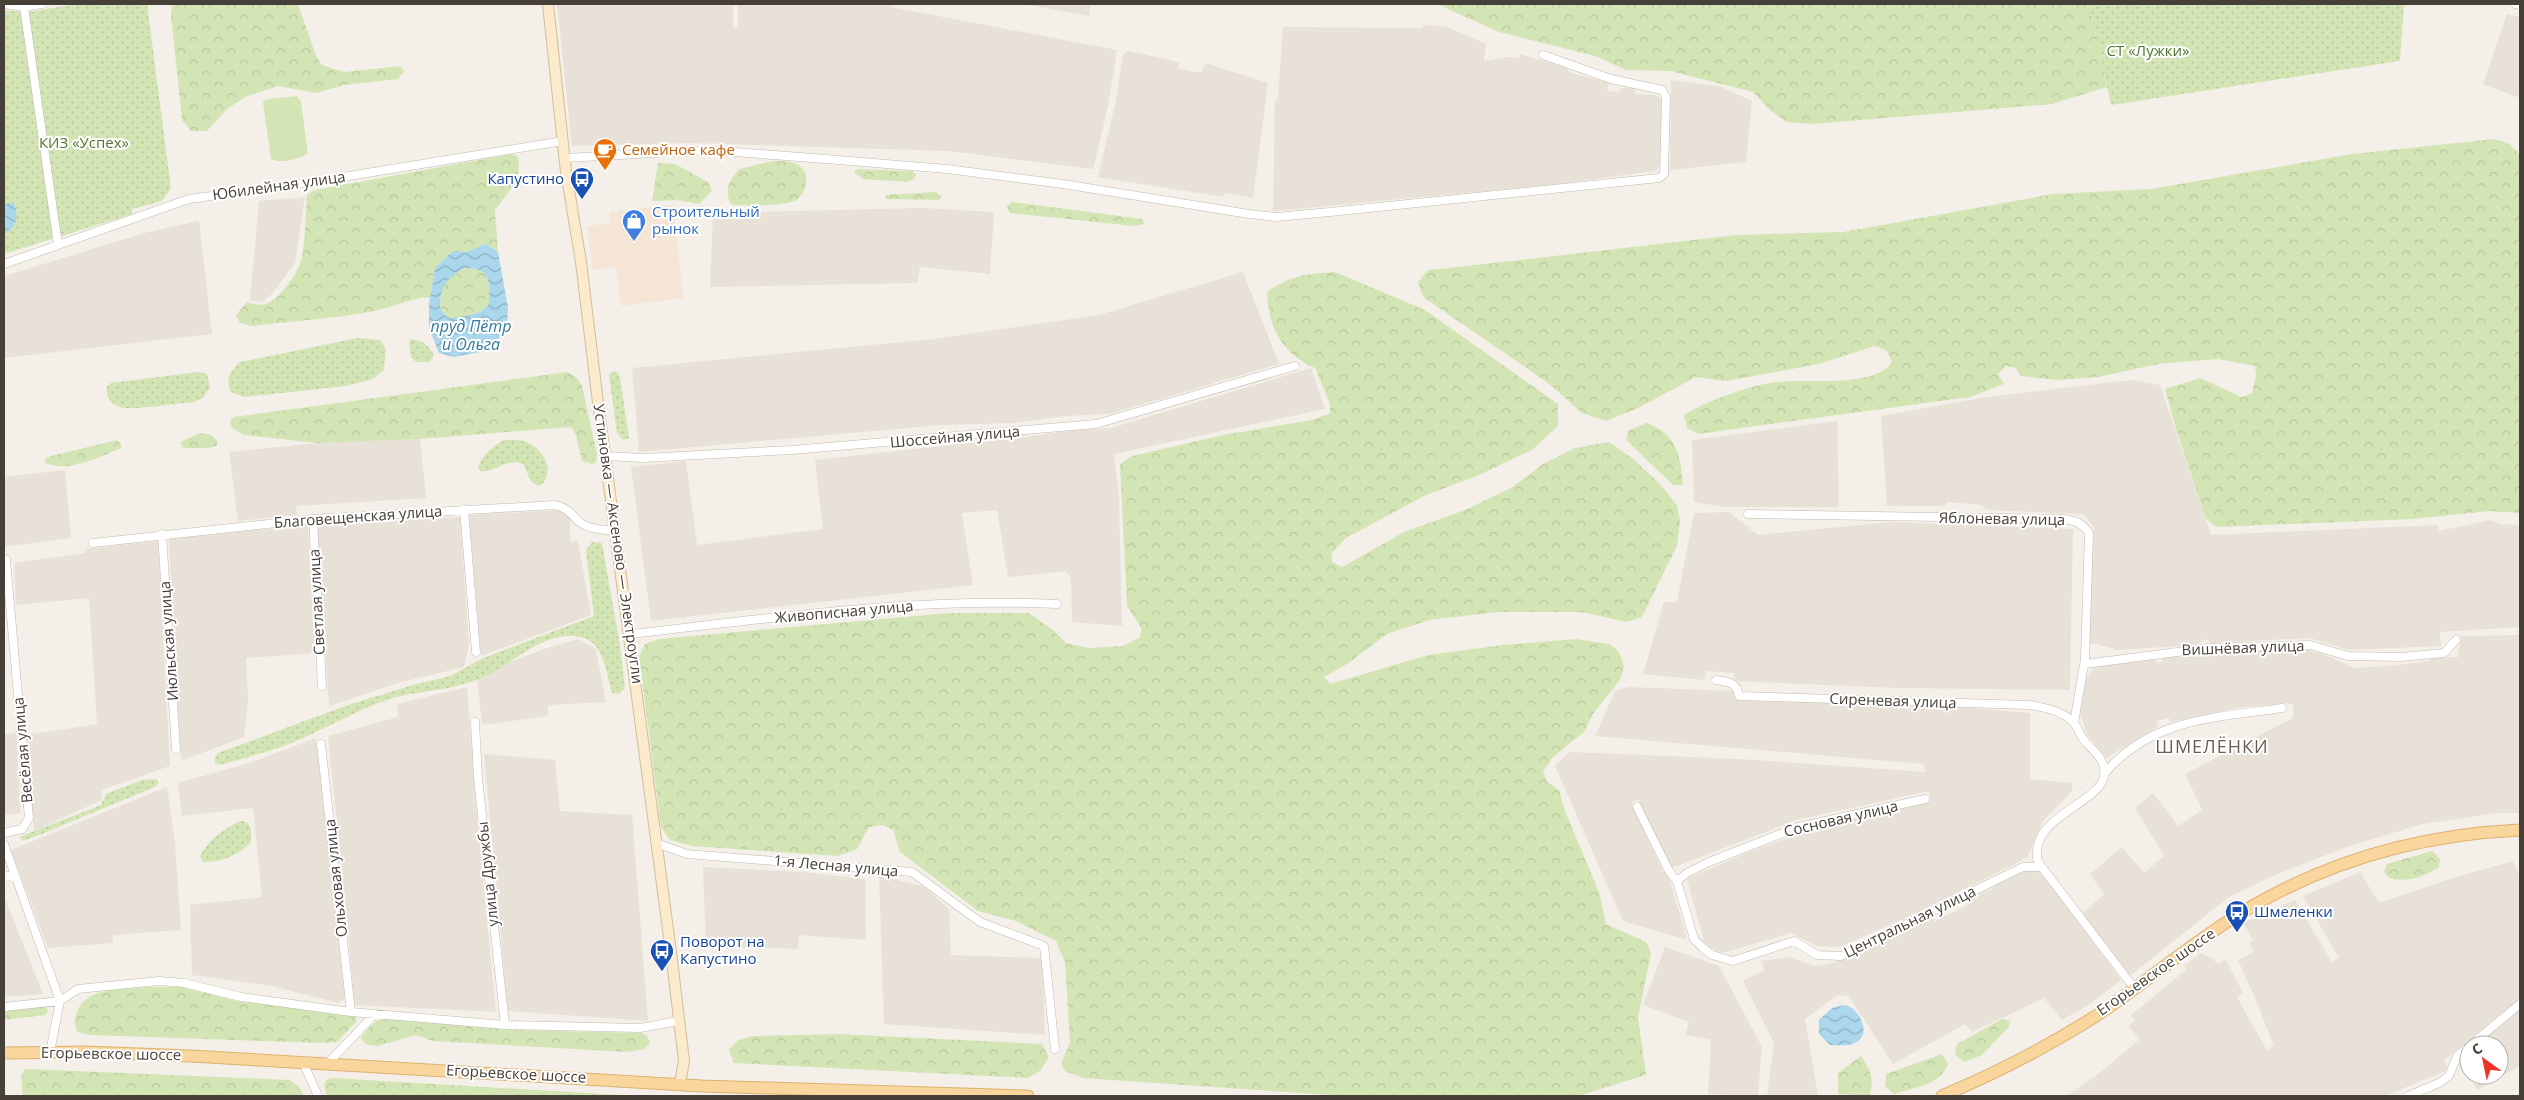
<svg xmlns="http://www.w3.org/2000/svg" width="2524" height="1100" viewBox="0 0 2524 1100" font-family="'Open Sans',sans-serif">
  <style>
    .residential { fill: #e7e1d8 }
    .commercial { fill: #f4e5d6 }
    .green { fill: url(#green-dots) }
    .forest { fill: url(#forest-crowns) }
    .pitch { fill: #d4e5b5 }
    .water { fill: url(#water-waves); fill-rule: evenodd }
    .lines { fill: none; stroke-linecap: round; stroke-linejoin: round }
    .street-casing { stroke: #c2b9af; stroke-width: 9 }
    .secondary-casing { stroke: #d1be9b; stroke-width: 12 }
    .primary-casing { stroke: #ddb16e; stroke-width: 13 }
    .street { stroke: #fff; stroke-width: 8 }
    .secondary { stroke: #fbebcc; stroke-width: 10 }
    .primary { stroke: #f8d69e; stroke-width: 11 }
    .labels { text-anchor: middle; stroke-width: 4; stroke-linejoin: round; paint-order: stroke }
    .park-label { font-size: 15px; fill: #50762e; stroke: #fff }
    .food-label { font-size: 15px; fill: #c56008; stroke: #fff; text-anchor: start }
    .transit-label { font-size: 15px; fill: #164399; stroke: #fff; text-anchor: start }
    .street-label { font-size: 15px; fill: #474038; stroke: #fff }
    .shop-label { font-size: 15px; fill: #366cbe; stroke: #fff; text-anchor: start }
    .water-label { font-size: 16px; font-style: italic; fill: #337a9d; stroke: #fff }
    .quarter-label { font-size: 18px; letter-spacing: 1px; fill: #695d50; stroke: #fff }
  </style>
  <defs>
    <pattern id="green-dots" width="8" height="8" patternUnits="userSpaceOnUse" patternTransform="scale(1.25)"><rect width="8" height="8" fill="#d4e5b5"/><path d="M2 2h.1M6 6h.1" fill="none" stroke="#b7c69c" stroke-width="1.8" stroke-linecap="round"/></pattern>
    <pattern id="forest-crowns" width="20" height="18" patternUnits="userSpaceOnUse" patternTransform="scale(1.25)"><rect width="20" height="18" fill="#d4e5b5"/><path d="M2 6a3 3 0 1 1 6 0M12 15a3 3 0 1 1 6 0" fill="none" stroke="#b7c69c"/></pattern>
    <pattern id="water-waves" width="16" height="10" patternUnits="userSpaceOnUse" patternTransform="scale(1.25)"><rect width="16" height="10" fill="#aad7ec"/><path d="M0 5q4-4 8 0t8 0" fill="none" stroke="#8cb0c0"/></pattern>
  </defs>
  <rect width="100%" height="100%" fill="#f4f0e9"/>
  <path class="residential" d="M557 4H733V28H738V4H891V7L1117 50 1108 106 1093 169 949 151 691 143 572 146Z
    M1023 4H1091L1089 16Z
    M2507 14 2520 17V98L2483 84Z
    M1423 25 1445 26 1486 44 1484 61 1506 57 1520 58V54L1564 67 1572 73 1609 83 1607 91 1619 92 1622 88H1635V94L1656 95 1663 101 1660 165 1655 171 1549 185 1273 211 1275 102 1278 98 1283 27 1423 28Z
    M1128 51 1179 62 1178 68 1201 73 1206 63 1268 83 1253 198 1224 193 1223 197 1098 177 1116 101 1123 55Z
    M1671 80 1719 86 1752 101 1746 162 1670 170Z
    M305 197 295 263 272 294 262 302 250 300 259 201Z
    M923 208 994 212 990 274 920 267 917 283 710 287 713 213Z
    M199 221 212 334 4 358V276L148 232Z
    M1243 272 1279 364 1109 414 1065 416 1013 423 941 425 639 452 632 368 934 339 1099 315Z
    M1311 368 1325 409 1114 454 1119 498 1122 626 1072 622 1071 578 1066 571 1008 577 997 510 962 513 973 585 651 621 631 467 686 461 697 545 823 529 815 460 1026 437 1067 431 1111 428Z
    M2131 380 2160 385 2211 535 2438 525 2439 531 2491 520 2500 524 2520 525V627L2440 632 2441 646 2348 650 2310 638 2212 643 2205 639 2197 645 2117 650 2097 644H2087L2094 527 2083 514 1986 510 1982 505 1947 502 1946 506H1887L1881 416 1980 398Z
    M1837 421 1839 507H1723L1694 502 1692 440Z
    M420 439 426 498 296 506 297 515 238 521 229 452 316 443Z
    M65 470 71 538 4 547V477Z
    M562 510 570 516V542L578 541 591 615 481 656 469 515Z
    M1729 512 1758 535 1891 522 2073 529 2070 690 1897 688 1734 681V673L1706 671 1704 680 1643 674 1664 602H1677L1694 513Z
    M460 517 469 645 464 667 398 683 329 706 317 524Z
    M308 525 315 653 246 658 248 699 244 737 181 761 169 539Z
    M158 541 170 766 101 790 102 800 34 831 27 735 97 724 89 598 16 605 14 563 85 553V549Z
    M2520 635V813H2496L2423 824 2349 846 2273 876 2229 897 2130 976 2082 914 2104 894 2090 874 2122 847 2144 873 2164 856 2135 808 2153 793 2178 826 2202 810 2185 774 2293 718V704L2286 703 2237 708 2170 722 2169 718 2157 721V727L2107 758 2088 736 2080 714 2086 678 2094 667 2154 659 2159 664 2164 658 2249 650H2308L2323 654 2354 668 2399 665 2429 661 2430 658 2458 657 2461 636Z
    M579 639 596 649 606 702 548 705V716L482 725 477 675 541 650Z
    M467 687 475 797 496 1012 355 1005 328 736 398 717 397 704Z
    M1629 687 1733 691 1735 698 1944 706 2030 713V779L2072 783V791L2043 821 2027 858 1910 916 1840 947 1816 946 1791 933 1722 953 1710 948 1704 942 1687 879 1751 851 1811 830 1931 801 1929 791 1796 820 1672 868 1638 800 1631 802 1663 872H1667L1687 938 1684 939 1623 921 1555 766 1570 752 1739 759 1926 772 1923 764 1595 736 1615 691Z
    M16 732 21 813 4 815V735Z
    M316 738 345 999 338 1003 272 986 192 975 190 905 262 897 253 808 182 816 178 783 249 763Z
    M484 754 555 760 560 811 632 815 648 1021 508 1011Z
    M167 787 175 843 181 930 113 935V943L48 948 11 850Z
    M2513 861 2520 878V998L2444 1060 2448 1070 2385 1096H2066L2092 1079 2140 1039 2128 1026 2135 1021 2131 1015 2186 970 2184 966 2200 953 2212 958 2218 964 2226 960 2243 993 2237 997 2262 1042 2267 1050 2274 1046 2255 998 2238 960 2254 952 2249 943 2253 940 2243 923 2295 900 2332 962 2339 958 2303 896 2360 872 2379 903 2456 877Z
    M703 867 802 872 865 879 866 940 799 935 798 949 706 946Z
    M2031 869 2037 871 2047 880 2121 980 2088 1005 2062 1020 2044 998 1972 1032 1965 1024 1893 1064 1849 996 1838 995 1805 1019 1818 1096H1767L1774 1043 1743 981 1764 970 1761 961 1788 957 1816 966 1830 964 1931 916 1935 921 1970 904 1968 900 1989 890 1995 887V884Z
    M879 875 924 887 949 909 951 955 1042 958 1045 1035 884 1024Z
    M4 896 27 954 43 994 4 997Z
    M1665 947 1719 966 1762 1047 1758 1096 1708 1094 1711 1040 1685 1035 1689 1022 1643 1005Z
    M2520 1010V1066L2477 1090 2470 1075H2499V1045H2475Z"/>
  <path class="commercial" d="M674 205 683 298 621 306 616 267 593 270 587 226 610 223 609 212Z"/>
  <path class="green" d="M76 4H147L171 188 162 201 132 209V214L4 254V10L29 12Z
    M2089 4H2404L2400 61 2111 105Z
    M357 338 380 340 386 349 384 370 373 379 346 386 244 397 231 392C225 379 230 371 240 362Z
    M411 339C423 341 428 345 434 355L430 362H416L411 357 409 343Z
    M616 371 620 377 629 438 623 440 617 433 609 374Z
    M198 372 207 374 210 387 203 398 194 402C181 403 129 411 120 407 109 403 106 396 107 386L111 383Z
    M504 440C510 440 518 439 524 441 543 448 557 470 540 486 528 483 529 473 523 464 507 457 495 473 480 471L478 467C483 454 492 447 504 440Z
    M592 542 602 543 620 646 625 688 619 694 612 693C607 676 604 644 584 638 544 627 515 664 481 678 454 690 428 690 400 696 366 705 335 724 303 738 277 750 247 757 220 765L215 763V758L218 753 348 705 413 685 450 676 483 658 594 616 586 550Z
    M156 779 159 783 155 787 34 837 23 841 19 837 101 805 106 794 142 780Z
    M240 821 247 822 251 828V842C238 856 223 862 203 862L200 856C208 840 224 829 240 821Z"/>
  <path class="forest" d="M172 4H298L316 56 322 65 344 72 400 66 404 71 398 79 344 85 316 93 278 86 245 97 227 109 207 131H191L182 120 171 16Z
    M1420 4H2089L2107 87 2052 104 1814 124 1787 122 1772 112 1753 92 1670 71 1626 70 1595 56 1499 32 1439 5Z
    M2494 139 2510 144 2520 155V513L2490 511 2413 519 2217 527 2206 519 2175 426 2165 389 2200 378 2242 397 2252 393 2256 375 2255 366 2218 359 2158 364 2098 377 2057 380 2021 376 2015 368 2006 366 1998 374 2004 384 1970 397 1698 434 1687 428 1684 415C1704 402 1746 387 1770 383 1802 377 1873 390 1892 362L1887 351 1875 346 1819 364 1726 381 1696 377 1638 408 1606 421 1582 413 1548 383 1423 297 1418 282 1428 270 1449 268 1737 235 1843 232 2053 194 2151 189 2352 154Z
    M512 154 518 157C523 178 507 194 495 210L498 252 486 244 466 252 435 268 430 297C412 298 393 307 374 311 335 319 292 321 252 326L240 323 236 315 247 302C253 304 259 306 266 304 279 299 298 274 301 260 306 240 305 216 307 195L315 190Z
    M773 161C782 161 795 160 802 168 811 177 805 197 794 201 781 206 744 207 731 204 723 190 730 180 739 169Z
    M658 163 675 164 708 182 712 191 699 204 677 200 652 201Z
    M856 169 912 171 916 175 913 180 907 182 864 179 854 173Z
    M936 192 941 196 939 200 886 199 885 195Z
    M1012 202 1143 219 1144 224 1134 226 1010 213 1007 207Z
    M464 268C491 268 490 280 489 304 481 313 476 314 464 316 449 319 451 321 440 308 441 285 444 280 464 268Z
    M1335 272 1425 310 1558 404V426L1532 450 1477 476 1426 495 1346 538 1332 553V562L1342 567 1404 532 1465 510 1511 488 1543 464 1575 448 1609 442 1632 458 1659 483 1677 505 1680 521 1677 546 1642 617 1627 622 1581 612H1499L1429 620 1387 634 1347 664 1324 677 1330 684 1428 655 1503 645 1576 639 1610 644 1619 652 1624 666 1620 680 1593 714 1585 731 1552 758 1543 772 1547 782 1559 790 1565 811 1599 892 1606 924 1646 942 1651 953 1638 1017 1646 1075 1578 1096H1344L1083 1078 1065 1071 1061 1063 1070 1043 1065 962 1056 941 1016 921 978 911 900 852 893 830 883 825 869 827 857 849 838 856 692 846 670 840 661 827 639 656 645 644 659 639 949 613H1029L1054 631 1066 643 1089 648 1123 646 1139 638 1142 629 1127 606 1120 464 1132 456 1223 435 1312 420 1330 413V404L1315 368C1281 352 1269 329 1267 292 1292 275 1305 274 1335 272Z
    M568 372 577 378 582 386 597 454 596 462 592 464 582 461 576 435 571 427 420 439 316 443 244 435 232 428 230 421 234 417Z
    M1647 423C1677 434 1681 456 1683 485H1673L1626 440 1629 430Z
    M200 433 211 435 217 440V446L208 448H183L180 442Z
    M117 440 121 444V448C99 457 66 474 44 462L47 457Z
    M2432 851 2440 859 2439 867C2424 877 2407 883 2389 878L2384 872 2387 864Z
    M147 987H182L237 1001 346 1014 355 1016 357 1021 337 1042 323 1043 89 1035 78 1032C73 1023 74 1018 78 1009 90 986 123 990 147 987Z
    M39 1004 46 1007 48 1011 45 1015 4 1020V1008Z
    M382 1018 513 1030 642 1033 648 1037 650 1043 644 1049 627 1052 433 1041 416 1035 378 1046 365 1044 361 1038C367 1029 372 1023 382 1018Z
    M2002 1019 2010 1021 2009 1027 1982 1055 1964 1062 1955 1055 1957 1044Z
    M837 1034 1042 1044 1049 1057 1040 1071 1028 1078 734 1063 729 1050 738 1040 753 1036Z
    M1942 1054 1948 1064C1941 1085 1913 1088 1894 1094L1885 1086 1886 1074Z
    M1861 1056C1871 1071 1875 1079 1869 1096L1838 1094V1073Z
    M28 1069 290 1080 299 1087 304 1096H23L21 1078 24 1070Z
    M334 1078 639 1096H327L324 1085 327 1079Z"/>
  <path class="pitch" d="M297 96 301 102 308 154C299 159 281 164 271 159L263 102 268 99Z"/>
  <path class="water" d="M8 203 14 204C20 217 15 228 4 234V206Z
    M486 244 498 252 508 307 507 328 490 350 454 357 439 353 429 328V304L435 268 453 251 466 252ZM464 268C491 268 490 280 489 304 481 313 476 314 464 316 449 318 451 322 440 308 440 287 446 279 464 268Z
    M1844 1005C1857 1006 1872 1031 1858 1041 1851 1047 1839 1045 1830 1045L1819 1034V1020L1832 1008Z"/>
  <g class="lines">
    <g class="street-casing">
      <path id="street" d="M5 4 24 7
        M42 4 24 7 58 245
        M2515 4 2520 5
        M565 158 708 150 826 159 947 169 1063 184 1249 214 1276 217 1330 212 1659 178 1664 174 1666 97 1662 90 1611 79 1543 55
        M4 264 189 199 312 182 563 141
        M606 456 643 458 792 450 1096 424 1295 366
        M464 509 476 652
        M1748 514 2064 519C2076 521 2082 523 2089 533L2085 659 2074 723
        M313 519 322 686
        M162 534 176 749
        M93 543 313 519 555 505C573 509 571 518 584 525 594 530 605 530 616 531
        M631 634C773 618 914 597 1057 604
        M2085 664 2208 648 2310 645 2348 656 2401 657 2444 653 2456 640
        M1716 680C1728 682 1737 682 1739 696L2028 705C2044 707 2063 711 2074 723 2078 728 2080 735 2084 740 2091 749 2102 756 2104 768 2112 803 2026 813 2038 862L2134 988
        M475 722 478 778 505 1025
        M321 744 351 1012
        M2104 774C2151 718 2215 718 2282 708
        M1637 807 1669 871 1677 881 1694 939 1703 948 1712 955 1733 961 1794 941 1817 955 1841 956 2023 867H2041
        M4 833 22 829 29 818 6 560
        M656 843 687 854 912 872 980 922 1044 946 1055 1049
        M4 844 60 1001 50 1052
        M4 875 16 878
        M1677 881 1687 873 1709 862 1798 827 1925 799
        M4 1007 60 1001 78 989 159 981 184 983 241 997 351 1012 505 1025 640 1028 678 1021
        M303 1062 318 1096
        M328 1063 375 1014
        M2408 1096 2439 1083 2449 1076 2457 1056 2520 1004"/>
    </g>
    <g class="secondary-casing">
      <path id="secondary" d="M548 4 566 172 581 262 599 411 671 952 684 1061 680 1083"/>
    </g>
    <g class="primary-casing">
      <path id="primary" d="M4 1053 86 1052 191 1056 702 1086 1028 1096
        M1942 1096C1996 1073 2049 1046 2099 1014 2155 976 2207 930 2267 898 2345 856 2432 834 2520 830"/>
    </g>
    <use href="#street" class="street"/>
    <use href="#secondary" class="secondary"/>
    <use href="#primary" class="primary"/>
  </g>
  <defs>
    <g id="cafe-pin" transform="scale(1.25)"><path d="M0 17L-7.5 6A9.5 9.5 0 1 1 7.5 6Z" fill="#e8710a" stroke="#fff"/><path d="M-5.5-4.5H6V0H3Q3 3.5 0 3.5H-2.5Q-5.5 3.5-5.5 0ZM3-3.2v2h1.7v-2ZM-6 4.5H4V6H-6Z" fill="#fff"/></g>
    <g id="bus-pin" transform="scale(1.25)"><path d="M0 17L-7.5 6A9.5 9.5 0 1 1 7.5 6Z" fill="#1a4fb4" stroke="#fff"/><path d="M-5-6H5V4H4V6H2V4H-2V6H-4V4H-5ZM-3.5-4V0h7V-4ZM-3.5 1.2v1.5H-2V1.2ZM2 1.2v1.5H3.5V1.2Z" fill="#fff"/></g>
    <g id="shop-pin" transform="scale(1.25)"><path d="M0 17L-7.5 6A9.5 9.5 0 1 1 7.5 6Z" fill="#3f7fe0" stroke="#fff"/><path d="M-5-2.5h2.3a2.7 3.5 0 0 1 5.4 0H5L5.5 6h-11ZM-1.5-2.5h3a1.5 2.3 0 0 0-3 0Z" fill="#fff"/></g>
  </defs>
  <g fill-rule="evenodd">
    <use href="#cafe-pin" x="605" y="150"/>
    <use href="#bus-pin" x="582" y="179"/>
    <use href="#shop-pin" x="634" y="221"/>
    <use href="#bus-pin" x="2237" y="912"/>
    <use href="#bus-pin" x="662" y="951"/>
  </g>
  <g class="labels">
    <g class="park-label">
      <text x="2148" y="56">СТ «Лужки»</text>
      <text x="84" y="148">КИЗ «Успех»</text>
    </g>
    <g class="food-label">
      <text x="622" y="155">Семейное кафе</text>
    </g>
    <g class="transit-label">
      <text x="564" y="184" text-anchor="end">Капустино</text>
      <text x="2254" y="917">Шмеленки</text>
      <text x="680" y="947">Поворот на<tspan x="680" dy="17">Капустино</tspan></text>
    </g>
    <g class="street-label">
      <text transform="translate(279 186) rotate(-8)" y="5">Юбилейная улица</text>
      <text transform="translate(955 437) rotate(-5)" y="5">Шоссейная улица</text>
      <text transform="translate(358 517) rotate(-4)" y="5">Благовещенская улица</text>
      <text transform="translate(2002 519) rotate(1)" y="5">Яблоневая улица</text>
      <text transform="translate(618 544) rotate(82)" y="5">Устиновка — Аксеново — Электроугли</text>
      <text transform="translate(317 602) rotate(-93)" y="5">Светлая улица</text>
      <text transform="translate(844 612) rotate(-5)" y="5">Живописная улица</text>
      <text transform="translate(169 641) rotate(-94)" y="5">Июльская улица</text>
      <text transform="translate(2243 648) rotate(-2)" y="5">Вишнёвая улица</text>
      <text transform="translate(1893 701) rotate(2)" y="5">Сиреневая улица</text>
      <text transform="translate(23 750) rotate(-95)" y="5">Весёлая улица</text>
      <text transform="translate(1841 819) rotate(-13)" y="5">Сосновая улица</text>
      <text transform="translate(836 866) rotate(5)" y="5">1-я Лесная улица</text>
      <text transform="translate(488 874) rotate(-96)" y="5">улица Дружбы</text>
      <text transform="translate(336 878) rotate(-96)" y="5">Ольховая улица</text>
      <text transform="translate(1910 922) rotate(-26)" y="5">Центральная улица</text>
      <text transform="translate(2156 972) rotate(-35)" y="5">Егорьевское шоссе</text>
      <text transform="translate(111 1054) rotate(1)" y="5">Егорьевское шоссе</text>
      <text transform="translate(516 1074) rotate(3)" y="5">Егорьевское шоссе</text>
    </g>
    <g class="shop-label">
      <text x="652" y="217">Строительный<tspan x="652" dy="17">рынок</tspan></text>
    </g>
    <g class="water-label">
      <text x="471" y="332">пруд Пётр<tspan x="471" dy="18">и Ольга</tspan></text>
    </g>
    <g class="quarter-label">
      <text x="2212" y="753">ШМЕЛЁНКИ</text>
    </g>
  </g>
  <rect width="2524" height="1100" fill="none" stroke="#474038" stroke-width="10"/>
  <g transform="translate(2484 1060) rotate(327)"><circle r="24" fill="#ffffff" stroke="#b5b3af"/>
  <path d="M0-4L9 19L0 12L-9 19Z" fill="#ed3227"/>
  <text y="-8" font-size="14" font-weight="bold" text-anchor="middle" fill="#474038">С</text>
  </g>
</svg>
